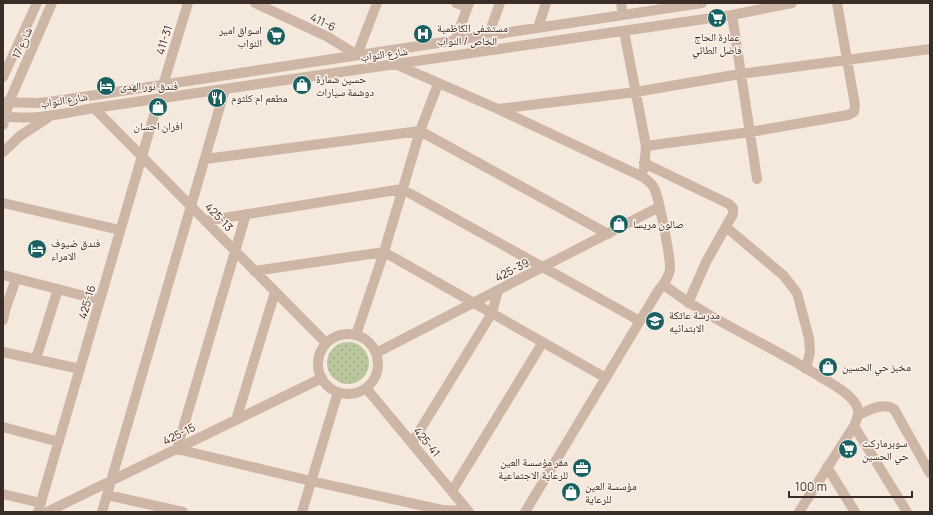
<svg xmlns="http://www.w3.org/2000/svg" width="933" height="515" viewBox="0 0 933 515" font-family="Manrope,'Noto Naskh Arabic',sans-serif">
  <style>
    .grass { fill: url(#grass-dots) }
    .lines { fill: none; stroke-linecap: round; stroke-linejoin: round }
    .minor { stroke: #ceb6a7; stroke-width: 10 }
    .labels { text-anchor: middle; stroke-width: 3; stroke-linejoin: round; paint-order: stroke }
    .street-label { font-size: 11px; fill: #3a2d28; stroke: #fcf2ea }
    .poi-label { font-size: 11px; fill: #3a2d28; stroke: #fcf2ea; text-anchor: start }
  </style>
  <defs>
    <pattern id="grass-dots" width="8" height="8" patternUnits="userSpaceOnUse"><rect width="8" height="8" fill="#bac69b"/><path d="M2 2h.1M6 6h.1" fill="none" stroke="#a1aa86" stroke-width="1.8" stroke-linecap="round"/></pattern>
  </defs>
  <rect width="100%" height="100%" fill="#f5e8dd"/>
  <path class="grass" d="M327 363a21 21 0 1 1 42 0a21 21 0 1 1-42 0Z"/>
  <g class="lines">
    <path class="minor" d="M255 3 328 37 357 55 377 3
      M456 3 467 7
      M621 3 623 15
      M732 15 757 179
      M538 28 546 3
      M624 31 646 146 644 169
      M488 36 500 3
      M455 41 469 3
      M395 64 498 109 643 177C647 180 652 183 654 188 659 197 671 260 670 270 668 279 663 285 658 291L525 512
      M3 77 37 3
      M163 85 188 3
      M3 102 37 103 49 102 702 3
      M94 108 326 343
      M498 109 636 92 740 74 930 49
      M3 116C33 121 65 113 94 108L732 15 792 3
      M3 125 9 102 52 3
      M646 146 750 132 848 115 854 112 855 105 837 3
      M3 152 20 136 49 117
      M205 159 420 131 608 234
      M644 163 729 204 733 208V214L706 262 688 303
      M3 203 120 230
      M246 214 177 449 311 481 442 510 468 511
      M205 221 402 189 640 321
      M726 227 784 276 797 293 809 338 810 352 806 369
      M254 271 384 252 606 378
      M3 275 100 300
      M664 285C711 321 768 344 819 376 831 384 847 391 855 403 861 411 857 419 854 426L799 512
      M3 320 6 307 16 279
      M318 364a30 30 0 1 1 60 0a30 30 0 1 1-60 0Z
      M356 335 384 252 420 131 438 84
      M3 352 80 369
      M376 353 659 207
      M36 359 58 289
      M366 388 469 512
      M858 415C870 410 882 402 894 409L930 473
      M236 420 275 292
      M854 426 907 512
      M3 427 59 442
      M412 443 492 313 498 290
      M827 467 855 512
      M452 491 543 342
      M3 494 41 503
      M107 495 183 512
      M38 512 159 98
      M47 512 322 378
      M102 512 225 89
      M302 512 338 392"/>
  </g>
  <defs>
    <g id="supermarket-disc" transform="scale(1)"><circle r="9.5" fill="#196060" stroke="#fcf2ea"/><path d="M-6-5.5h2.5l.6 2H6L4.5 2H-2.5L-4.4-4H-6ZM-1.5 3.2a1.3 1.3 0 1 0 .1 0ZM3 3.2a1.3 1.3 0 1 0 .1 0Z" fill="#fff"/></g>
    <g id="hospital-disc" transform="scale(1)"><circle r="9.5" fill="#196060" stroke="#fcf2ea"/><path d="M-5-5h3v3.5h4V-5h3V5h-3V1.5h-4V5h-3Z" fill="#fff"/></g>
    <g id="shop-disc" transform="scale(1)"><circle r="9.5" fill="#196060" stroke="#fcf2ea"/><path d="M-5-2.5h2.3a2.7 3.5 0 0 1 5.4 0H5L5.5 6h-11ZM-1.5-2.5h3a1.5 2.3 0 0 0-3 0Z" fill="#fff"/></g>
    <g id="hotel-disc" transform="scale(1)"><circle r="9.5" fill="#196060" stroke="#fcf2ea"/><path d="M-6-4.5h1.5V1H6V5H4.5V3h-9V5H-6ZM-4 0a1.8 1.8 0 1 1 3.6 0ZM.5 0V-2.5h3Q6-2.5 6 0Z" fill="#fff"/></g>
    <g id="restaurant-disc" transform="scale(1)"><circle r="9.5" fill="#196060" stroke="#fcf2ea"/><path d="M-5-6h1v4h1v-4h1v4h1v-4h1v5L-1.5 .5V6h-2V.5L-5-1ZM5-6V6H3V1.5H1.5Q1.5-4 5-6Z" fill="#fff"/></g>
    <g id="school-disc" transform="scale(1)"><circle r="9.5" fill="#196060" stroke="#fcf2ea"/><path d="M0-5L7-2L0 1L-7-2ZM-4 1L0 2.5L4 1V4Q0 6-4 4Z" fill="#fff"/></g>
    <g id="office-disc" transform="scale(1)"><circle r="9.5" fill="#196060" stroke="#fcf2ea"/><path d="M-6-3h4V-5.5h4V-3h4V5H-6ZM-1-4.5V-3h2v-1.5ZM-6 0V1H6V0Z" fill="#fff"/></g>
  </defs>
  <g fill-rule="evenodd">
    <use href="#supermarket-disc" x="717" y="18"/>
    <use href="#hospital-disc" x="423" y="34"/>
    <use href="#supermarket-disc" x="276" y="36"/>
    <use href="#shop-disc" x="302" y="85"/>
    <use href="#hotel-disc" x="106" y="86"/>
    <use href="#restaurant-disc" x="217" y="98"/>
    <use href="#shop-disc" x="158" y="107"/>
    <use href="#shop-disc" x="619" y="224"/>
    <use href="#hotel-disc" x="37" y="249"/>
    <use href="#school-disc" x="655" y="321"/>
    <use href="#shop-disc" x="828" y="367"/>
    <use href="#supermarket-disc" x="848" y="449"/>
    <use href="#office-disc" x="582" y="468"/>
    <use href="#shop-disc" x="571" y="492"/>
  </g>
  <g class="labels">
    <g class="street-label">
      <text transform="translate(323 22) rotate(26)" y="4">411-6</text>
      <text transform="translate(164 40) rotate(-73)" y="4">411-31</text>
      <text transform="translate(22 43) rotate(-66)" y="4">شارع 17</text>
      <text transform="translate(384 54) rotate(-8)" y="4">شارع النواب</text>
      <text transform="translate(64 100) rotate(-9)" y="4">شارع النواب</text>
      <text transform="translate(219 217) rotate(46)" y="4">425-13</text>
      <text transform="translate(512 270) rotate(-27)" y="4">425-39</text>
      <text transform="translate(87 302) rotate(-74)" y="4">425-16</text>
      <text transform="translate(179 434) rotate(-26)" y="4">425-15</text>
      <text transform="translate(427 442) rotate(51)" y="4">425-41</text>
    </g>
    <g class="poi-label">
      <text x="437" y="32">مستشفى الكاظمية<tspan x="437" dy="13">الخاص / النواب</tspan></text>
      <text x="262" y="34" text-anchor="end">اسواق امير<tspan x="262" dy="13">النواب</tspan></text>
      <text x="717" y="41" text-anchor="middle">عمارة الحاج<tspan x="717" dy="13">فاضل الطائي</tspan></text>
      <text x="316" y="83">حسين شمارة<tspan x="316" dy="13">دوشمة سيارات</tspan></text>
      <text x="120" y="90">فندق نور الهدى</text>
      <text x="231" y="102">مطعم ام كلثوم</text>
      <text x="158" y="130" text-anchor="middle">افران احسان</text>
      <text x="633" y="228">صالون مريسا</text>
      <text x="51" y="247">فندق ضيوف<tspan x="51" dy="13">الامراء</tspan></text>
      <text x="669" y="319">مدرسة عاتكة<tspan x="669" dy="13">الابتدائيه</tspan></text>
      <text x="842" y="371">مخبز حي الحسين</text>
      <text x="862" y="447">سوبرماركت<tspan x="862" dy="13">حي الحسين</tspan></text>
      <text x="568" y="466" text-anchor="end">مقر مؤسسة العين<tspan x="568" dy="13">للرعاية الاجتماعية</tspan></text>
      <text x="585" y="490">مؤسسة العين<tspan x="585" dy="13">للرعاية</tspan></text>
    </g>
  </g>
  <rect width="933" height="515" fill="none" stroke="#3a2d28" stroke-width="8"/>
  <path d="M789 491v6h123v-6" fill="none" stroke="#3a2d28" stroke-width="2"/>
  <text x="795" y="491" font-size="12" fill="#3a2d28" stroke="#fcf2ea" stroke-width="3" paint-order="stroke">100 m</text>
</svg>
